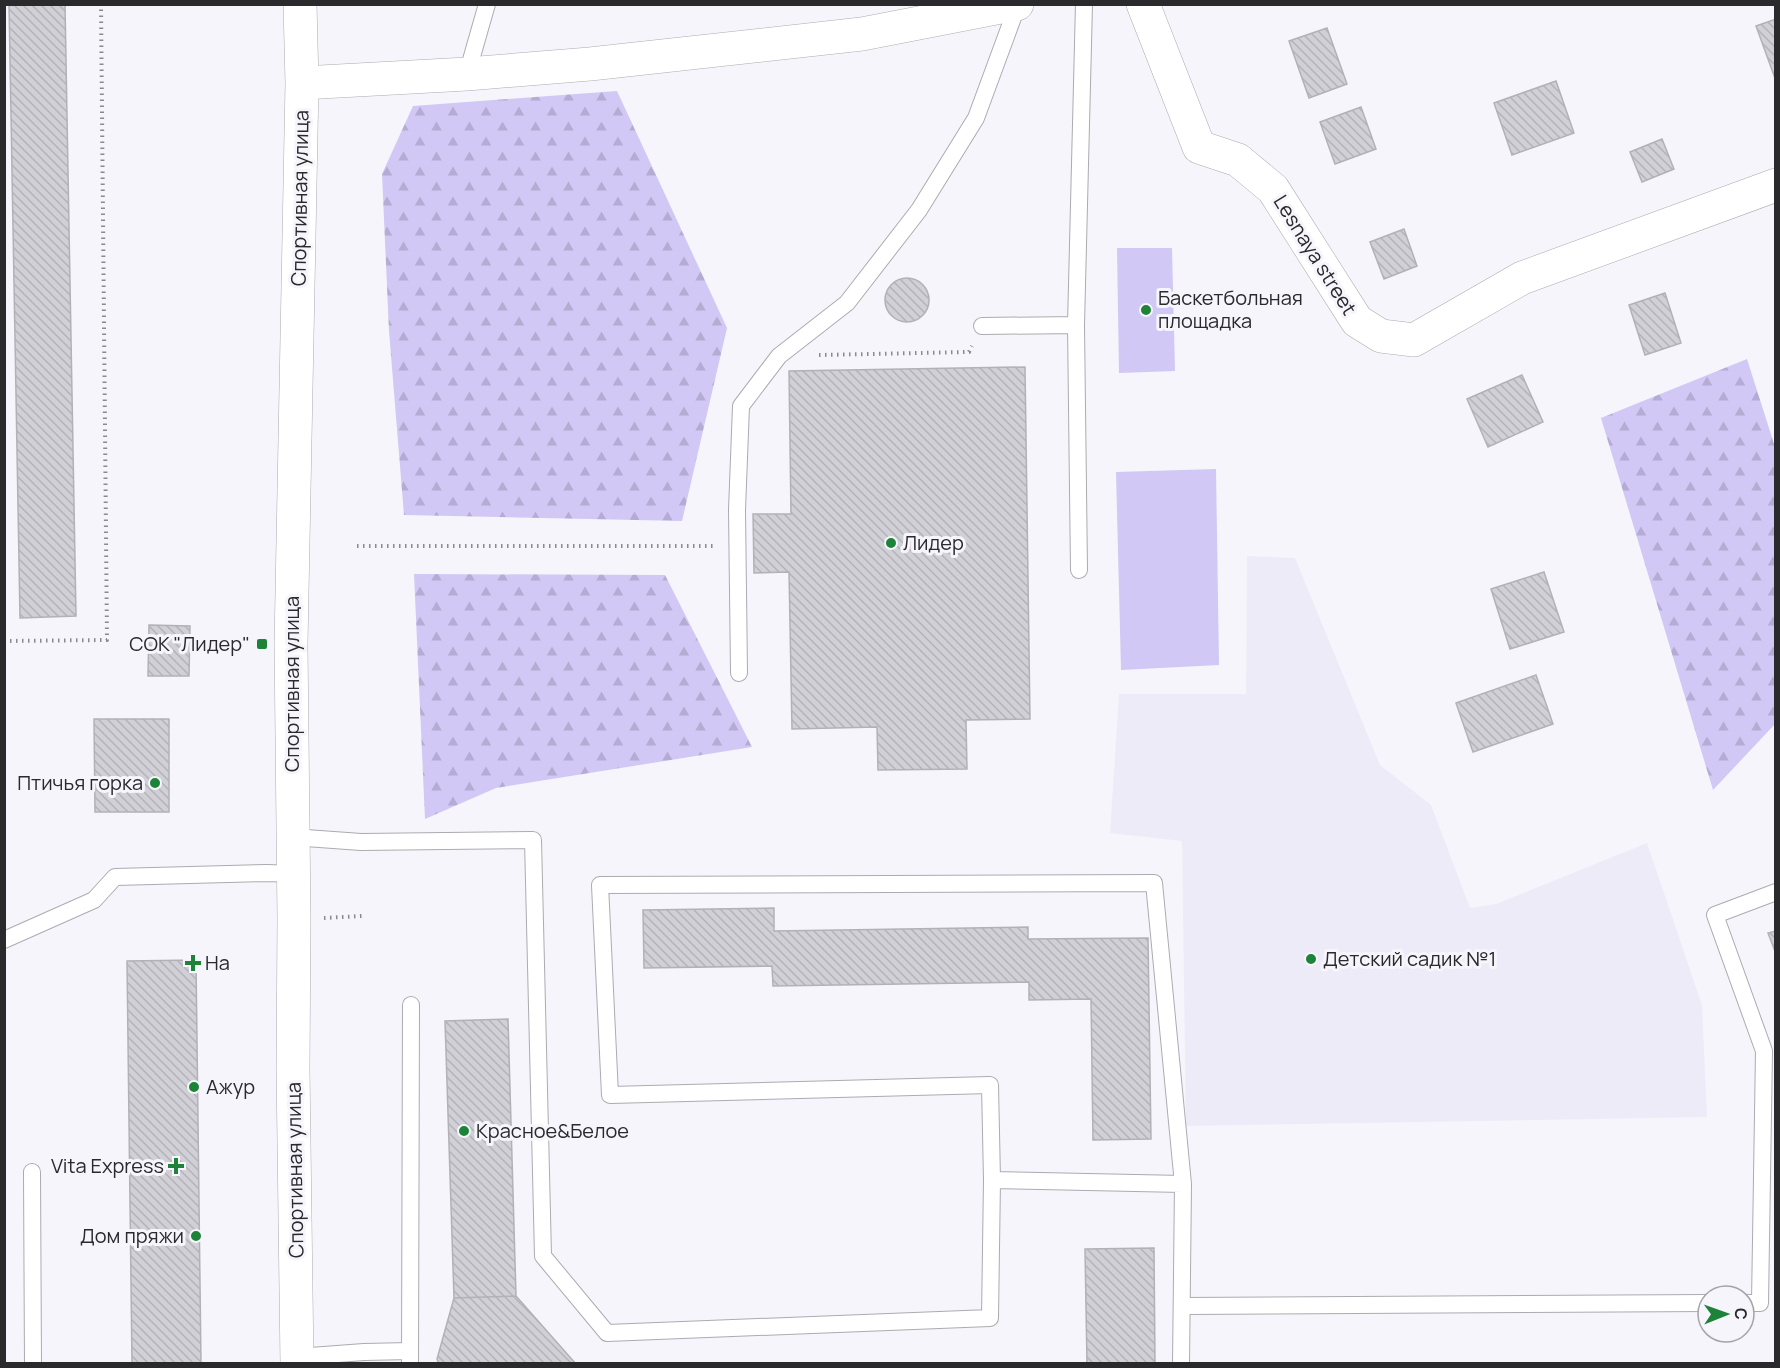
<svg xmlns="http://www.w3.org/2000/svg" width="1780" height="1368" viewBox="0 0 1780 1368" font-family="Manrope,sans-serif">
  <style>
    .built { fill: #eeebf9 }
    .forest { fill: url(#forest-firs) }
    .garden { fill: #d1c8f6 }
    .building { fill: url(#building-back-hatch); stroke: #b2b1b7; stroke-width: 1.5 }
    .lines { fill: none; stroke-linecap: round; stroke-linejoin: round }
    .service-casing { stroke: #acabb1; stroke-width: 18 }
    .minor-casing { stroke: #acabb1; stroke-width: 34 }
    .path { stroke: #8a8a8d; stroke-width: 4; stroke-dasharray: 1.5 4.5; stroke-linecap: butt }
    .service { stroke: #fff; stroke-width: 16 }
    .minor { stroke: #fff; stroke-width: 33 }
    .poi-dot { fill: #1d8338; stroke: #f6f5fb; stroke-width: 2 }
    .labels { text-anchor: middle; stroke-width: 6; stroke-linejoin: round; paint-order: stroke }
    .street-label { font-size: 20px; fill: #2a2a2c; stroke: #f6f5fb }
    .poi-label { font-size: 20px; fill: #2a2a2c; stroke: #f6f5fb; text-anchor: start }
  </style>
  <defs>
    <pattern id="forest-firs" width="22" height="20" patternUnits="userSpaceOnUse" patternTransform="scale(1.5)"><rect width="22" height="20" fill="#d1c8f6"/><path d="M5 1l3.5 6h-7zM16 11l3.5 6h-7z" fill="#b4acd3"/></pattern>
    <pattern id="building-back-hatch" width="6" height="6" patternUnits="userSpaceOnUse" patternTransform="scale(1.5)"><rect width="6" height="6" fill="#d2d0d7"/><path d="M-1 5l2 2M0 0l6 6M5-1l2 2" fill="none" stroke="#b4b3b9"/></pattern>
  </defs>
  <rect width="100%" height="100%" fill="#f6f5fb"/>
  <path class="built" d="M1247 556 1295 558 1380 765 1431 805 1470 908 1496 904 1647 843 1702 1005 1707 1117 1186 1126 1182 841 1110 833 1119 694H1246Z"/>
  <path class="forest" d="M617 91 727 328 682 521 404 515 389 331 382 174 413 106Z
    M1747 359 1775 447V724L1713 790 1601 418Z
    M414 574 665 575 752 747 496 788 425 819Z"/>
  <path class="garden" d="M1172 248 1175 371 1119 373 1117 248Z
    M1216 469 1219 665 1121 670 1116 472Z"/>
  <path class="building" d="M9 4H65L76 616 20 618Z
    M1776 19V81L1756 26Z
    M1327 28 1347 84 1309 98 1289 41Z
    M1556 81 1574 133 1512 155 1494 103Z
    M1361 107 1376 149 1335 164 1320 122Z
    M1662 139 1674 169 1642 182 1630 152Z
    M1404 229 1417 266 1384 279 1370 242Z
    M885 300a22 22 0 1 1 44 0a22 22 0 1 1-44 0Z
    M1665 293 1681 343 1645 355 1629 305Z
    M1025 367 1030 719 966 720 967 769 878 770 877 727 792 729 789 572 754 573 753 514H791L789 371Z
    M1522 375 1543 422 1488 447 1467 399Z
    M1544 572 1564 632 1510 649 1491 589Z
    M149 625 190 626 189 676H148Z
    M1536 675 1553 724 1473 752 1456 703Z
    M94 719H169V812H95Z
    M774 908V931L1028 927V939L1148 938 1151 1139 1093 1140 1091 999 1029 1000V982L773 986 772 966 644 968 643 910Z
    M1776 931V954L1768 933Z
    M196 960 201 1364H132L127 961Z
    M508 1019 516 1296 454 1298 445 1021Z
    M1154 1248 1155 1364H1087L1085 1249Z
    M516 1296 576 1364H439L437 1359 454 1298Z"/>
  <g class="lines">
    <g class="service-casing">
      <path id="service" d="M467 74 487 4
        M982 326 1076 325
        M1079 570 1076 325 1084 4
        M739 673 737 510 741 406 779 356 847 303 919 210 976 118 1018 4
        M292 837 361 842 533 840 543 1256 607 1333 990 1318 992 1180 1183 1184
        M4 940 94 900 115 877 267 873 293 874
        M32 1172 33 1364
        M992 1180 990 1085 610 1095 600 885 1154 883 1183 1184 1181 1364
        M1744 1303H1760L1764 1051 1715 915 1776 892
        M1182 1306 1708 1303
        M297 1357 364 1352 410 1351
        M410 1364 411 1005"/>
    </g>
    <g class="minor-casing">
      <path id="minor" d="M1143 4 1199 147 1238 160 1273 189 1357 321 1381 336 1414 340 1522 278 1776 185
        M302 83 467 74 590 64 862 34 1017 4
        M297 1364 293 1069 294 919 291 644 302 83 300 4"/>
    </g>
    <path class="path" d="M819 355 969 352 972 346
      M357 546H714
      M4 641 107 640 101 4
      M324 918 362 916"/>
    <use href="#service" class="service"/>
    <use href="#minor" class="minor"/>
  </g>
  <g class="poi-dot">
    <circle cx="1146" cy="310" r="6"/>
    <circle cx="891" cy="543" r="6"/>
    <rect x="256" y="638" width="12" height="12" rx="3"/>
    <circle cx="155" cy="783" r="6"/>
    <circle cx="1311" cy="959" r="6"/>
    <path d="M190 954h6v6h6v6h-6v6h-6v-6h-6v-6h6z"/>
    <circle cx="194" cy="1087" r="6"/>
    <circle cx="464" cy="1131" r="6"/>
    <path d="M173 1157h6v6h6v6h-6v6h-6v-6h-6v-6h6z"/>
    <circle cx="196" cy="1236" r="6"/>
  </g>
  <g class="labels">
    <g class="street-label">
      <text transform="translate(300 198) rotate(-89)" y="7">Спортивная улица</text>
      <text transform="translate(1315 255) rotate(58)" y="7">Lesnaya street</text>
      <text transform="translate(292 684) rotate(-90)" y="7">Спортивная улица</text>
      <text transform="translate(295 1170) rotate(-91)" y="7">Спортивная улица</text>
    </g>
    <g class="poi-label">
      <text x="1158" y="305">Баскетбольная<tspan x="1158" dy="23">площадка</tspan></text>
      <text x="903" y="550">Лидер</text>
      <text x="250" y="651" text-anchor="end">СОК "Лидер"</text>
      <text x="143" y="790" text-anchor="end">Птичья горка</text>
      <text x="1323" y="966">Детский садик №1</text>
      <text x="205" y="970">На</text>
      <text x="206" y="1094">Ажур</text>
      <text x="476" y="1138">Красное&amp;Белое</text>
      <text x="164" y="1173" text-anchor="end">Vita Express</text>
      <text x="184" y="1243" text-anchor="end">Дом пряжи</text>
    </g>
  </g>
  <rect width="1780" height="1368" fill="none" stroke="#2a2a2c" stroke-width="12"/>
  <g transform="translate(1726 1314) rotate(89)"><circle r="28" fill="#f6f5fb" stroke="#a4a4a8" stroke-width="1.5"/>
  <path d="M0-4.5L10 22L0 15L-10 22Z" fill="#1d8338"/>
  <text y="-9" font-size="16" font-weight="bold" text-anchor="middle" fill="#2a2a2c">С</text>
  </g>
</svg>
